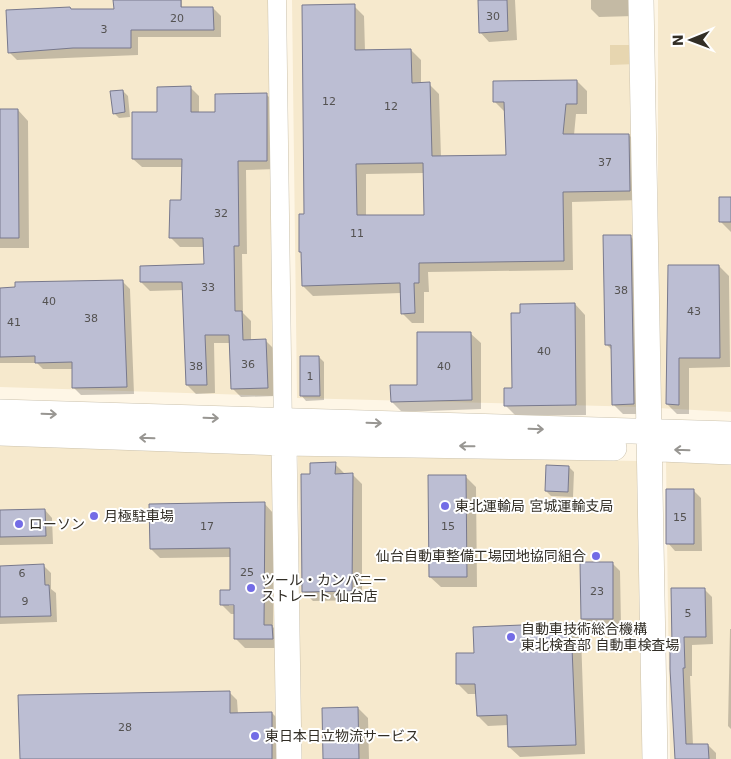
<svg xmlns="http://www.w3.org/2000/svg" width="731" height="759" viewBox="0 0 731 759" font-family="'DejaVu Sans','Noto Sans JP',sans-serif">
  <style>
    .built { fill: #f6e9cd }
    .green { fill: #e7d6b0 }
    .shadow { fill: #0003; fill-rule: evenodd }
    .building { fill: #bcbed3; stroke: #78798d; fill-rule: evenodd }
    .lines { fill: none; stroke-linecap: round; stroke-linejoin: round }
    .street-casing { stroke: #cbc2ad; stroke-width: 19 }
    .secondary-casing { stroke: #cbc2ad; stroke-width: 26 }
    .street { stroke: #fff; stroke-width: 18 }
    .secondary { stroke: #fff; stroke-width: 25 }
    .oneway { stroke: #989692 }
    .poi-dot { fill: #736ce6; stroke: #fff; stroke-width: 2 }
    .labels { text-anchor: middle; stroke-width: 4; stroke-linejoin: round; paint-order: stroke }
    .number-label { font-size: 11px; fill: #545251 }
    .poi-label { font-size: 14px; fill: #322e26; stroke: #fff; text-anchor: start }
  </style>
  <rect width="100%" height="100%" fill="#fef6e6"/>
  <path class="built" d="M0 0H271L277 396 0 387Z
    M292 0H638L643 407 297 398Z
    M658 0H731V412L658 408Z
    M0 441 278 454 282 759H0Z
    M298 456 642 461 649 759H301Z
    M666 461 731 462V759H670Z"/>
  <path class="green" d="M610 45H636V64L610 65Z"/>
  <path class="shadow" d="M115 0H182V8H213L221 16V37H138V55L17 60 9 52 73 11 115 10Z
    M479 0H515L517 40 489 42 480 32Z
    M591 0H637L634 16 599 17 591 9Z
    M354 6 364 16 365 51 411 50 421 60V84H429L439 94 441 157 508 156 505 112 495 102 577 81 587 91V114H576L574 135H629L639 145 640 200 572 202 573 270 428 272 429 292H424V323H412L402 313 401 293 313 296 303 286 305 216ZM424 173 425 216H366V174Z
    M190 87 199 96V113H217L266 94 275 103 276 169 246 170 247 254H242L243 313 251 321V341H266L274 349 276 396 241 397 232 388 231 343H214L215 393 196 394 187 385 184 290 150 291 141 282 205 265V247H180L171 238 182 201 183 167H142L133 159 158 113Z
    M123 91 128 96 130 117 119 118 114 113Z
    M0 110H18L28 121 29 248H0Z
    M731 198V232L720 221Z
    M630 236 640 246 643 414H623L613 404 612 350 606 344Z
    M669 266H719L729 276 730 367 689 368V414H677L667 404Z
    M123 282 130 289 134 394 81 395 73 387V369H43L37 363H0V289Z
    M575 304 585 315 586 415 516 416 505 405 513 390 522 314Z
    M470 333 481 343V409L402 412 392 402 418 386Z
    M319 357 324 362V400L306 401 301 395Z
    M335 464 345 474H352L362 484V600L313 601 303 591 311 475Z
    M569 467 574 472 573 497 551 496 546 491Z
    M465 476 476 487 477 587H441L430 577Z
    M694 491 701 498 702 551H675L668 543Z
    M264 503 273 513V627L281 636 282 648H245L235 638V614H231L221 604 232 591 231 557 160 558 151 549ZM229 604 240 606H229Z
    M45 510 52 518 53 544 0 545V511Z
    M612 563 620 571 621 626H590L582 619Z
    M44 566 51 573V589L56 593 57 622 0 624V567Z
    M704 589 712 597 713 644 692 645V676H690L693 745H708L716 753V759H675L671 646Z
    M570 625 581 635 585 754 520 757 509 747 508 725 488 726 478 716 477 694H468L457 683 475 654Z
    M730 629H731V729L728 726Z
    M229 692 237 700 238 714 272 713 280 721 279 759H21Z
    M358 708 368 718 369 759H324Z"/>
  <path class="building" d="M113 0H181V7H213L214 30H131V48H73L8 53 6 10 70 7 71 9H114Z
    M478 0H507L508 31 479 33Z
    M355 4V50L411 49 412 83 430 82 432 156 506 155 504 102H493V81L577 80V104H566L563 134H629L630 191 563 192 564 261 419 263V283H414L415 313 401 314 400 283 302 286 301 252H299V214H304L302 5ZM423 163 424 215H357L356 164Z
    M191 86V112H215V94L267 93V161H238L239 246H234L235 311H242L243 340 266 339 268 388 231 389 229 335H205L207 385H186L182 282H140V266L204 264 203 238H169L170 200H181L182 159H132V112H157V87Z
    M123 90 125 112 113 114 110 91Z
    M0 109H18L19 238H0Z
    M719 197H731V222H719Z
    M603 235H631L634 404 612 405 611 345H605Z
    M668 265H719L720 358H679V405L666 404Z
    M123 280 127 387 72 388V362L35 363V356L0 357V288L15 287V282Z
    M575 303 576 405 504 406V388H512L511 313H520V304Z
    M417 332H471L472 400 391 402 390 385H417Z
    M300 356H319L320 396H300Z
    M336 462 335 474 353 473 352 591 302 592 301 474H310V463Z
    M546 465 569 466 568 492 545 491Z
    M428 475H466L467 577H429Z
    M666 489H694V544H666Z
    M265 502 264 625H272L273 639H234V605H220V590H230V548L150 549 149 504Z
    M45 509 46 536 0 537V510Z
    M580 562H613V619H581Z
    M44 564 45 585H49L51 616 0 617V566Z
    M671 588H705L706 637H684L685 668H683L686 744H708L709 759H675L670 669V645H672Z
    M571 623 576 745 508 747 507 715 477 716 475 684H456V653H474L473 627Z
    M230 691V713L272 712V759H20L18 695Z
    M358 707 359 759H323L322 708Z"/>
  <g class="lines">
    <g class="street-casing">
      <path id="street" d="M277 0 283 432"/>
    </g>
    <g class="secondary-casing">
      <path id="secondary" d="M641 0 655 759
        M0 412 731 434
        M0 433 284 443 614 448
        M284 443 289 759
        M661 449 731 452"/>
    </g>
    <use href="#street" class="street"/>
    <use href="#secondary" class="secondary"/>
  </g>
  <defs><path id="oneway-shaft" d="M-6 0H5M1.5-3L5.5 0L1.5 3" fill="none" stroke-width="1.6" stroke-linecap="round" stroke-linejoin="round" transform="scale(1.25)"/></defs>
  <g class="oneway">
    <use href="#oneway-shaft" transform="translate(49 414) rotate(2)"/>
    <use href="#oneway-shaft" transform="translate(211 418) rotate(2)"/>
    <use href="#oneway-shaft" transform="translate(374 423) rotate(2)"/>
    <use href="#oneway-shaft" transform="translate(536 429) rotate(2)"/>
    <use href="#oneway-shaft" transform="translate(147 438) rotate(-178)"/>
    <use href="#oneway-shaft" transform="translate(467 446) rotate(-179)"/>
    <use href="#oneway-shaft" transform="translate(682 450) rotate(-178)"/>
  </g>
  <g class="poi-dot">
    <circle cx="445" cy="506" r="5"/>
    <circle cx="94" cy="516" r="5"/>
    <circle cx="19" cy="524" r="5"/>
    <circle cx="596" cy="556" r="5"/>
    <circle cx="251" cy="588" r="5"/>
    <circle cx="511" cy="637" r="5"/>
    <circle cx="255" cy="736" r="5"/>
  </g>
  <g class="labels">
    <g class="number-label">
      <text x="493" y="20">30</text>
      <text x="177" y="22">20</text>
      <text x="104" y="33">3</text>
      <text x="329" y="105">12</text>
      <text x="391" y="110">12</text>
      <text x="605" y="166">37</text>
      <text x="221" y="217">32</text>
      <text x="357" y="237">11</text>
      <text x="208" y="291">33</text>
      <text x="621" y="294">38</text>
      <text x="49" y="305">40</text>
      <text x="694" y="315">43</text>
      <text x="91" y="322">38</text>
      <text x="14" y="326">41</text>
      <text x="544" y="355">40</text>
      <text x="248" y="368">36</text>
      <text x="196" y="370">38</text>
      <text x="444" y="370">40</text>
      <text x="310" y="380">1</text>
      <text x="680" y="521">15</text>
      <text x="207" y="530">17</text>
      <text x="448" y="530">15</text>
      <text x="247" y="576">25</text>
      <text x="22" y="577">6</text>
      <text x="597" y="595">23</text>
      <text x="25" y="605">9</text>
      <text x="688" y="617">5</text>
      <text x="125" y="731">28</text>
    </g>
    <g class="poi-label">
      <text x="455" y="511">東北運輸局 宮城運輸支局</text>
      <text x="104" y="521">月極駐車場</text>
      <text x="29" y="529">ローソン</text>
      <text x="586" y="561" text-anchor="end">仙台自動車整備工場団地協同組合</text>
      <text x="261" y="585">ツール・カンパニー<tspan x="261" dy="16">ストレート 仙台店</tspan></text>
      <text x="521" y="634">自動車技術総合機構<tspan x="521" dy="16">東北検査部 自動車検査場</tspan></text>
      <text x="265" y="741">東日本日立物流サービス</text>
    </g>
  </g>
  <g transform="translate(691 40) rotate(269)" stroke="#ffffff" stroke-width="4" paint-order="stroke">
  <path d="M0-4L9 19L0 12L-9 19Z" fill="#322e26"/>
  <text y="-8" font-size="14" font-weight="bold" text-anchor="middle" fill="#322e26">N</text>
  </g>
</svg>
